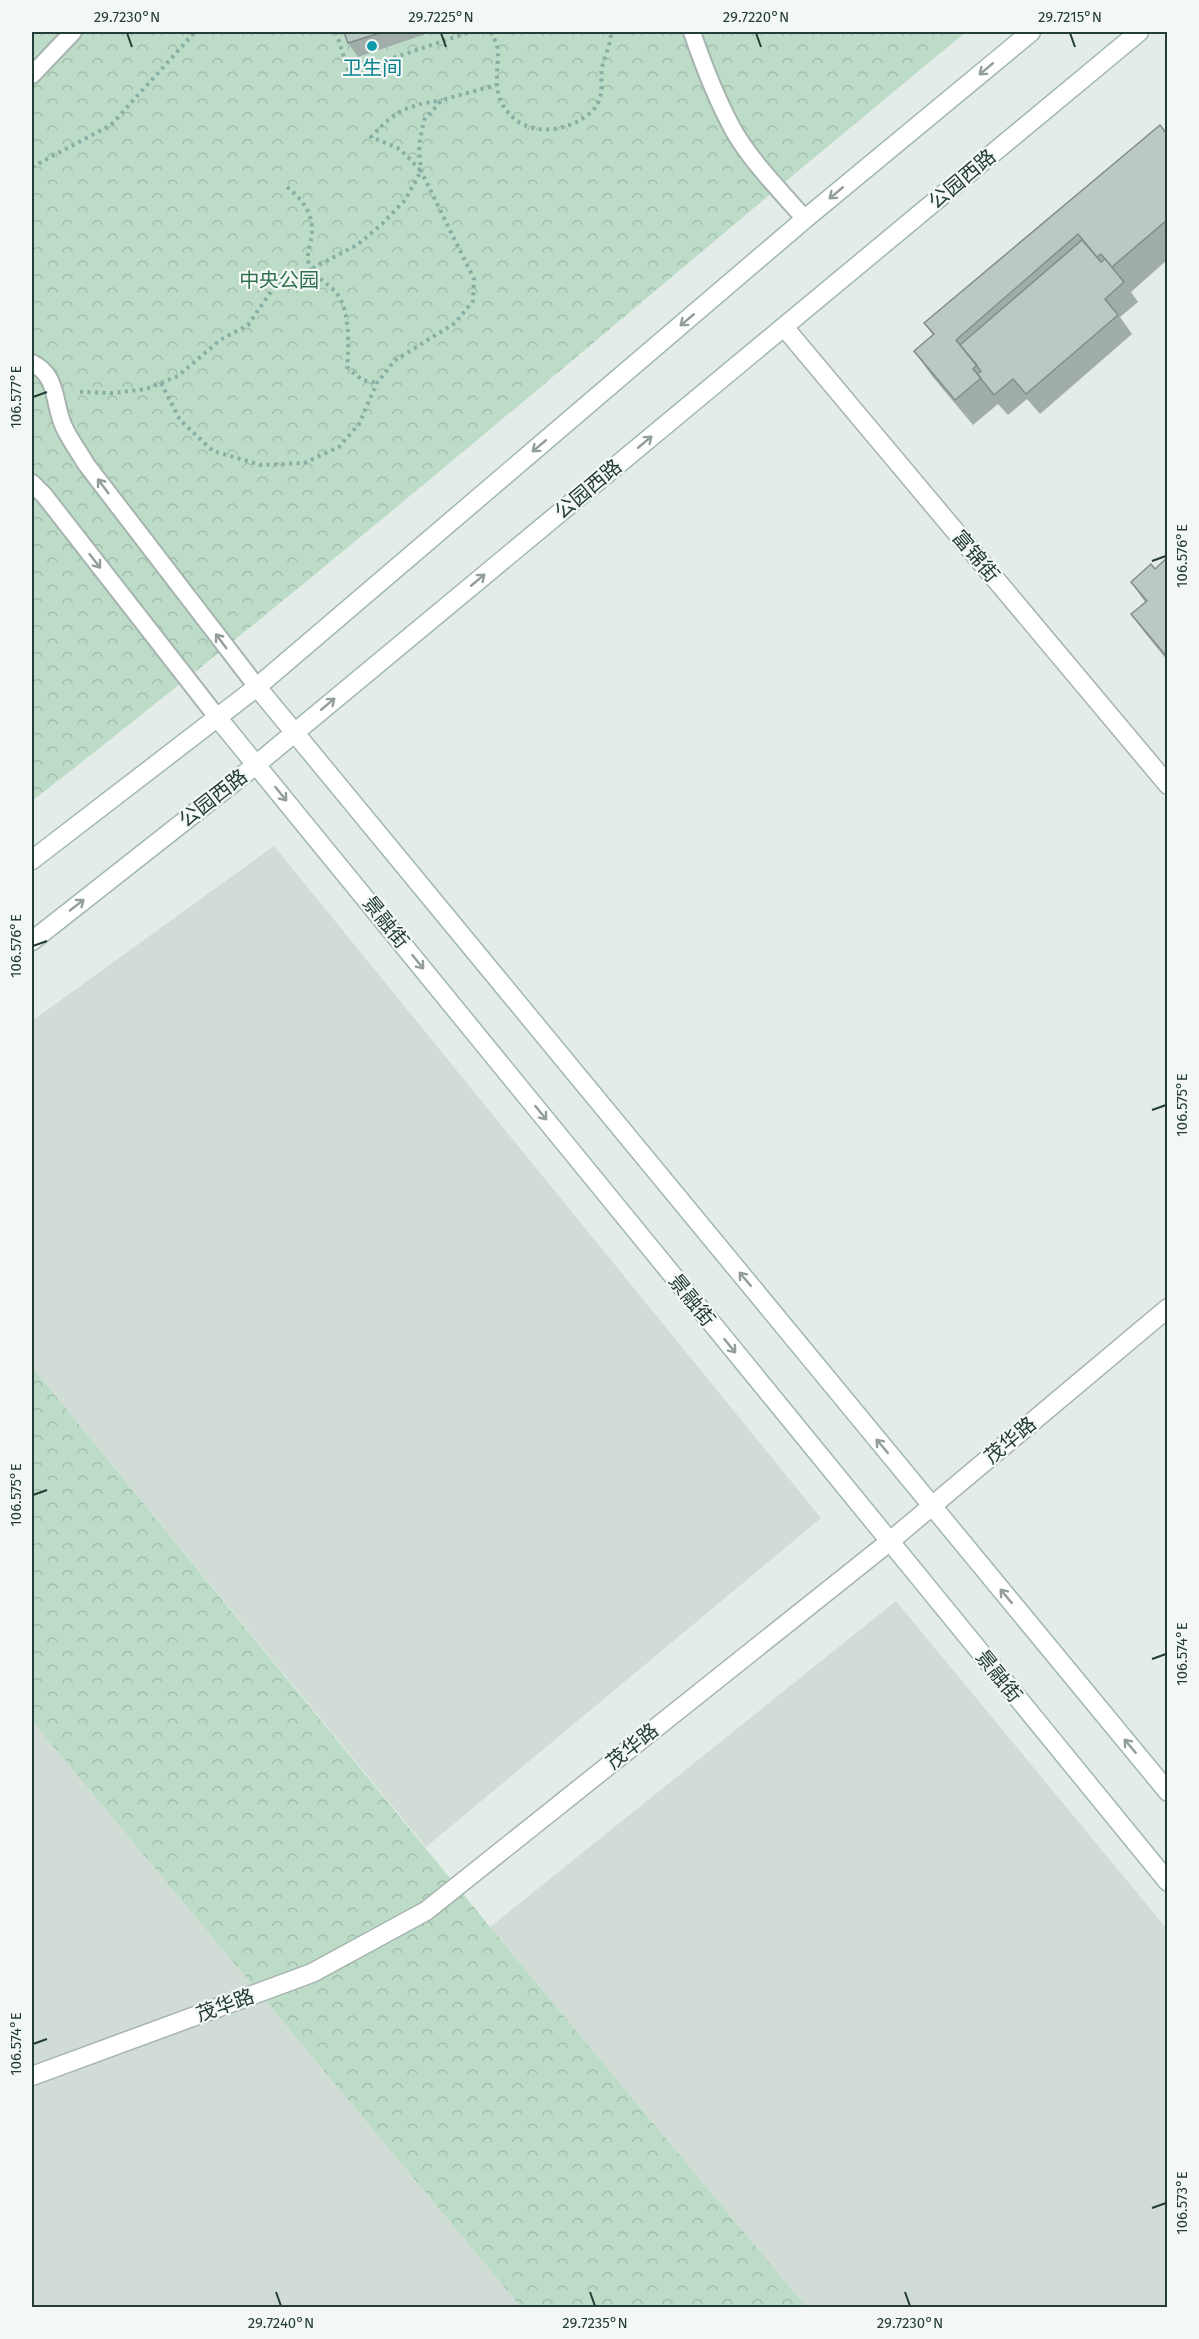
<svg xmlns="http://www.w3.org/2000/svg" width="1199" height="2339" viewBox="0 0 1199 2339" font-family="'Fira Sans','Noto Sans SC',sans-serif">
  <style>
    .built { fill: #d1dcd7 }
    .park { fill: url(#park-crowns) }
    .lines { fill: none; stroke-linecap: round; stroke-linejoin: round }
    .lane-casing { stroke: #a6b4af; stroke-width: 20 }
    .street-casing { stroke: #a6b4af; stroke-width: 21 }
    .secondary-casing { stroke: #a2b7b1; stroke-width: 21 }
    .path { stroke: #85aea4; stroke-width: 4; stroke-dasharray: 3 4.5; stroke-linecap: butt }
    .lane { stroke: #fff; stroke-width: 16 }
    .street { stroke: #fff; stroke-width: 18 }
    .secondary { stroke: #fff; stroke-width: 18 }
    .wall { fill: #a1ada9 }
    .building { fill: #bbc9c5; stroke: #838d8a; stroke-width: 1.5 }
    .oneway { stroke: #929e9b }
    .ticks { fill: none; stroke: #243c37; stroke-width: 2 }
    .culture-dot { fill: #0f9aa8; stroke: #f3f8f6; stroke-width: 2 }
    .labels { text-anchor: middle; stroke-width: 4.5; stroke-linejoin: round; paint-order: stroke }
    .culture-label { font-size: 20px; fill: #0d838f; stroke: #f3f8f6 }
    .street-label { font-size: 20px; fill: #243c37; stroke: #f3f8f6 }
    .park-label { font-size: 20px; fill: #30714d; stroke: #f3f8f6 }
    .neatline { fill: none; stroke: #243c37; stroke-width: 2 }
    .ticks-label { font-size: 15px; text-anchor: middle; fill: #243c37 }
  </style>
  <defs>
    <pattern id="park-crowns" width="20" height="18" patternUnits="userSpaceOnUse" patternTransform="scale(1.5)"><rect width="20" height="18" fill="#bddcc7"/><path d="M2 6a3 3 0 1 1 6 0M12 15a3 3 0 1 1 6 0" fill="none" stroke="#a2beac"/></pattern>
  </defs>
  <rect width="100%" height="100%" fill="#e3ece8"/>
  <path class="built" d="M274 846 821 1518 426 1847 32 1367V1021Z
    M896 1601 1167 1929V2307H806L490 1927Z
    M32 1721 521 2307H32Z"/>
  <path class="park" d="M32 32H966C654 288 350 554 32 801Z
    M32 1367 490 1927 806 2307H521L32 1721Z"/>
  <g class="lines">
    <g class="lane-casing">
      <path id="lane" d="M692 32C704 67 717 101 735 133 752 162 783 194 805 219
        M32 75 73 32
        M32 363C59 376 53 404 64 427 70 440 79 452 86 464L257 687
        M32 483 44 495 217 717"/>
    </g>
    <g class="street-casing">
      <path id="street" d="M784 327 1168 785
        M32 2076 312 1973 426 1911 889 1542 1168 1308"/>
    </g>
    <g class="secondary-casing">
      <path id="secondary" d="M257 687 1168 1792
        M217 717 1168 1882
        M32 860 257 687 805 219 1031 32
        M32 941 257 764 1139 32"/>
    </g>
    <path class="path" d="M336 32 349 73 470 32
      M491 32C494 38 498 46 498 53 498 72 493 90 504 107 522 135 557 134 582 119 588 115 595 110 598 103 604 91 600 79 602 67 605 55 611 44 611 32
      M32 167 111 125 195 32
      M287 187C302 199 313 212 312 233 311 245 304 257 311 269 317 279 331 285 338 295 350 312 349 348 347 367L362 380 377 383
      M161 383 180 420 213 451 261 465 304 463 339 447 359 424 377 383 394 361 455 323 473 301 474 279 421 171 419 145 424 120 442 100 496 85
      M80 392 113 393 146 389 178 376 220 340 248 325 277 283 311 269 357 245 382 224 405 200 421 171 400 149 371 137C396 110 406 106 442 100"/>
    <use href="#lane" class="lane"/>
    <use href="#street" class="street"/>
    <use href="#secondary" class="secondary"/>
  </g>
  <path class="wall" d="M344 32H422L423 35 358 57 348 43Z
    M1167 134V260L1131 292 1138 302 1120 317 1132 334 1040 414 1027 399 1008 415 998 404 973 425 932 376 914 351 933 335 924 323Z
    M1167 558V660L1145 633 1131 614 1145 602 1131 582 1155 569Z"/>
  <path class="building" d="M344 32H383L348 43Z
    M1160 125 1167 134V220L1112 267 1101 254 1097 257 1078 234 956 340 977 365 973 369 981 378 955 400 914 351 934 334 924 323Z
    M1082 240 1101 262 1105 259 1124 282 1105 299 1118 315 1026 394 1013 379 994 395 977 374 981 371 960 345Z
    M1167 558V657L1131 614 1147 601 1131 582 1151 564 1155 569Z"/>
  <defs><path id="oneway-shaft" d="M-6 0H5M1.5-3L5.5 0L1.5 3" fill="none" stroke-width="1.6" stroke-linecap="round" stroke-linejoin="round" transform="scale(1.5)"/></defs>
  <g class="oneway">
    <use href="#oneway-shaft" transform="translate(986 69) rotate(140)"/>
    <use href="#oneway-shaft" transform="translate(836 193) rotate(140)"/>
    <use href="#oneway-shaft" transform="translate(687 320) rotate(140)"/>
    <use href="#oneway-shaft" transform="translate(645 442) rotate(-40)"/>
    <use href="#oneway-shaft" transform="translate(539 446) rotate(140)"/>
    <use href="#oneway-shaft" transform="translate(103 486) rotate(-127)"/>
    <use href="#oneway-shaft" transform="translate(95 561) rotate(52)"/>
    <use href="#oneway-shaft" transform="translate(478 580) rotate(-40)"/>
    <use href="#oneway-shaft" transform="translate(221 641) rotate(-127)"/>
    <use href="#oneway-shaft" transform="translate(328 704) rotate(-40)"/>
    <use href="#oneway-shaft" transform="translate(281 794) rotate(51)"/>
    <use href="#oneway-shaft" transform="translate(77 905) rotate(-38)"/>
    <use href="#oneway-shaft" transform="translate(418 962) rotate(51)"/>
    <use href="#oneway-shaft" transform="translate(541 1113) rotate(51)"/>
    <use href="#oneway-shaft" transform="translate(745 1279) rotate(-130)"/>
    <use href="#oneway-shaft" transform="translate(730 1346) rotate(51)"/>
    <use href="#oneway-shaft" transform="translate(882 1446) rotate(-130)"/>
    <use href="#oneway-shaft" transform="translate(1006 1596) rotate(-130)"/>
    <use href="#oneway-shaft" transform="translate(1130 1746) rotate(-130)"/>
  </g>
  <path class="ticks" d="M127 33 132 47M441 33 446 47M756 33 761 47M1070 33 1075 47M33 397 47 392M1152 561 1166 556M33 946 47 941M1152 1110 1166 1105M33 1495 47 1490M1152 1659 1166 1654M33 2044 47 2039M1152 2208 1166 2203M276 2292 281 2306M590 2292 595 2306M905 2292 910 2306"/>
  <circle class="culture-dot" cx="372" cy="46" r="6"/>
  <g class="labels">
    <g class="culture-label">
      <text x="372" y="75">卫生间</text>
    </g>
    <g class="street-label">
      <text transform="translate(962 179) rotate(-40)" y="7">公园西路</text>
      <text transform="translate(588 489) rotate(-40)" y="7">公园西路</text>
      <text transform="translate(976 556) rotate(50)" y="7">富锦街</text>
      <text transform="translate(213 798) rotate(-38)" y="7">公园西路</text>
      <text transform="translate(386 922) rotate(51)" y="7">景融街</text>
      <text transform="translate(692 1300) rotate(51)" y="7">景融街</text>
      <text transform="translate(1010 1440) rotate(-40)" y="7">茂华路</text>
      <text transform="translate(999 1676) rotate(51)" y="7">景融街</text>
      <text transform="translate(632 1746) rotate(-39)" y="7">茂华路</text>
      <text transform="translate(225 2005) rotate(-20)" y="7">茂华路</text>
    </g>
    <g class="park-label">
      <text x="279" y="287">中央公园</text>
    </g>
  </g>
  <rect width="1199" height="2339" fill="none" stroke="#f3f8f6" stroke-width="66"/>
  <rect x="33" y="33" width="1133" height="2273" class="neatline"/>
  <g class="ticks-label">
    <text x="127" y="22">29.7230°N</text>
    <text x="441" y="22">29.7225°N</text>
    <text x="756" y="22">29.7220°N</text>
    <text x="1070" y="22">29.7215°N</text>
    <text transform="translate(16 397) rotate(-90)" y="5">106.577°E</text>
    <text transform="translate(1182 556) rotate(-90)" y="5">106.576°E</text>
    <text transform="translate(16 946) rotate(-90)" y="5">106.576°E</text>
    <text transform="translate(1182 1105) rotate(-90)" y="5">106.575°E</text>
    <text transform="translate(16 1495) rotate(-90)" y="5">106.575°E</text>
    <text transform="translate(1182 1654) rotate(-90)" y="5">106.574°E</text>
    <text transform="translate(16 2044) rotate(-90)" y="5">106.574°E</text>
    <text transform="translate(1182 2203) rotate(-90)" y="5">106.573°E</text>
    <text x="281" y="2328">29.7240°N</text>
    <text x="595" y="2328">29.7235°N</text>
    <text x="910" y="2328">29.7230°N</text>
  </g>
</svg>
